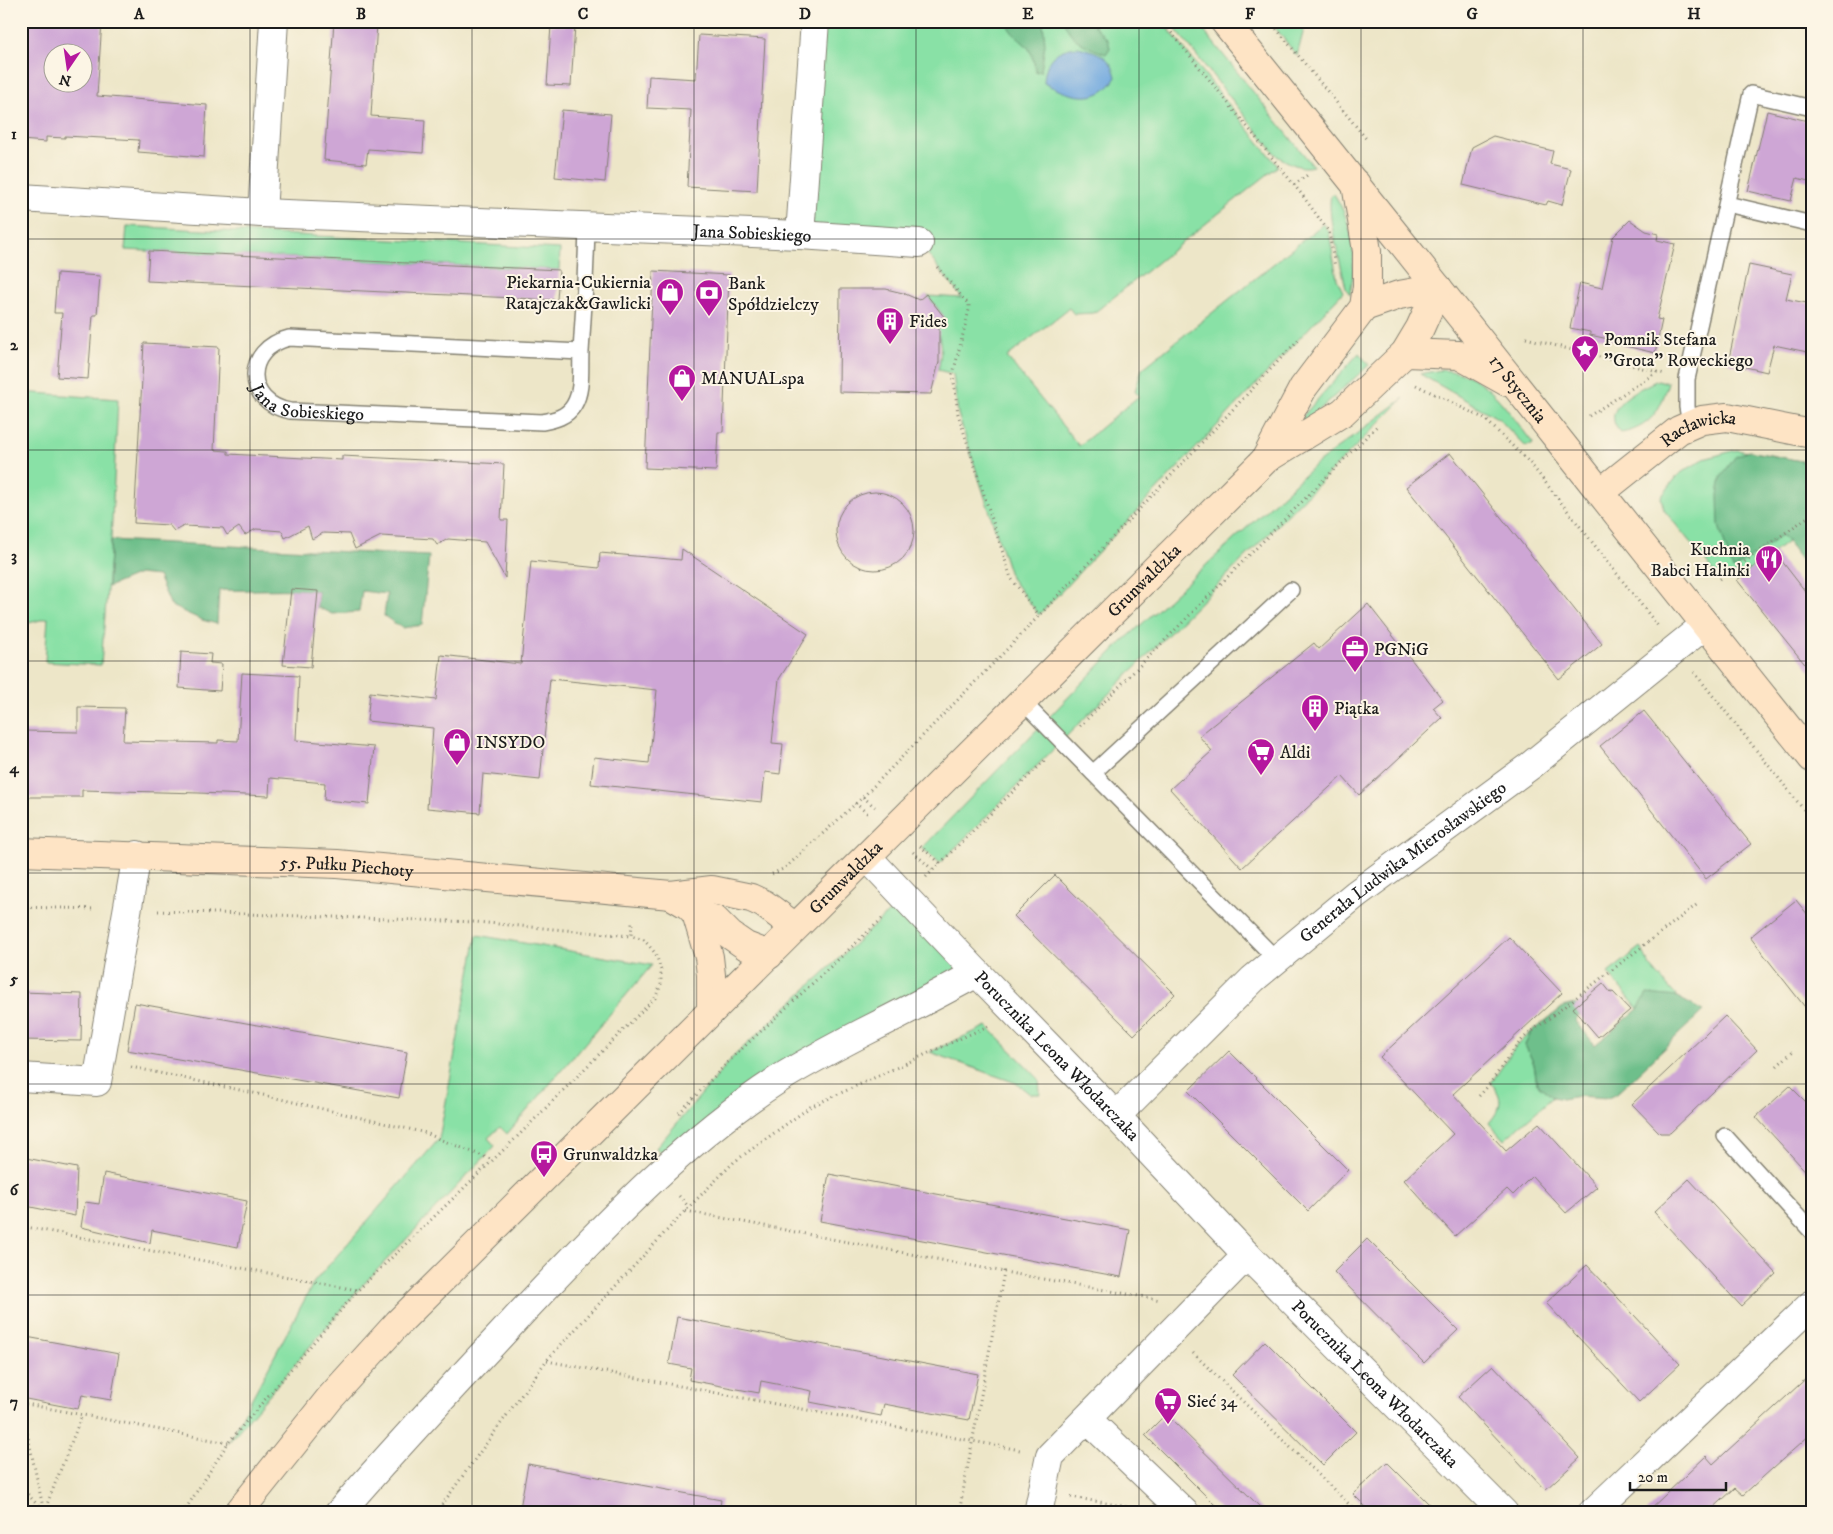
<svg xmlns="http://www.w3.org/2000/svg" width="1833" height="1534" viewBox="0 0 1833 1534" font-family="'IM FELL DW Pica',serif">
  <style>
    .green { fill: #89e1a6; stroke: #527e61 }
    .forest { fill: #6ebf8b; stroke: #456e54 }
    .water { fill: #70a8df; stroke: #46627e }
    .building { fill: #cea6d5; fill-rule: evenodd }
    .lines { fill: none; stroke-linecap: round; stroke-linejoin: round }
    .lane-casing { stroke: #848172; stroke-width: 18 }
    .street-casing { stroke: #848172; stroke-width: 30 }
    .secondary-casing { stroke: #848172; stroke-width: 30 }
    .path { stroke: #848172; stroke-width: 3; stroke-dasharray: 1 4; stroke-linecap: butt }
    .lane { stroke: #fff; stroke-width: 15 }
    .street { stroke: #fff; stroke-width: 28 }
    .secondary { stroke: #fee4c5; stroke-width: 28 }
    .grid { fill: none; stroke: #1c1c1c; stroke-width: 1; stroke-opacity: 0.55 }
    .labels { text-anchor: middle; stroke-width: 4; stroke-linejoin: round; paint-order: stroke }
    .street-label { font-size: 18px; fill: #1c1c1c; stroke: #fcf5e5 }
    .poi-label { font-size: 18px; fill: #1c1c1c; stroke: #fcf5e5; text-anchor: start }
    .neatline { fill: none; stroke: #1c1c1c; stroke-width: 2 }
    .grid-label { font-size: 16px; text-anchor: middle; font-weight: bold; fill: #1c1c1c }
  </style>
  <rect width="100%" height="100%" fill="#fcf5e5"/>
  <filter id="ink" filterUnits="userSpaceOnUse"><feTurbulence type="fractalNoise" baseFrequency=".02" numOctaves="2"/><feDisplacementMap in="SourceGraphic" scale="10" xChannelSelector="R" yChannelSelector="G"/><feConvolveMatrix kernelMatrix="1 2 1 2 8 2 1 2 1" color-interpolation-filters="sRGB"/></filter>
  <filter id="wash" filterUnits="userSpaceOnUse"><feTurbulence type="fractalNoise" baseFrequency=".0096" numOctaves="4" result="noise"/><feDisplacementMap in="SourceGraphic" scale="20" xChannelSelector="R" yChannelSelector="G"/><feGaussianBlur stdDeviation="1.12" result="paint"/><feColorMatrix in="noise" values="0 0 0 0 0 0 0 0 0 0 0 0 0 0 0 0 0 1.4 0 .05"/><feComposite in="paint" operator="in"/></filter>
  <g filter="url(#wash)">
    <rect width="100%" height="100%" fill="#ede6c8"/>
    <path class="green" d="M815 21H1162L1278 166 1094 313 1074 314 1069 308 1007 357 1079 446 1139 396 1135 391 1142 369 1323 224 1329 232 1337 279 1343 292 1039 615 1011 578 958 414 953 374 938 370C942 354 942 340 935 325L945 318 928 296 962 298 919 243 800 235Z
      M1169 21H1196L1313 166C1300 170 1288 162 1277 156Z
      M1270 21H1306L1297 56Z
      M1334 194C1354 225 1357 258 1350 294L1346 289C1342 265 1326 217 1331 195Z
      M127 226 560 249 559 270 125 250Z
      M1359 353 1369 365 1288 438 1285 436Z
      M1441 370C1450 371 1460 372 1468 376 1494 386 1515 421 1533 443L1532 445 1525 446 1499 419 1420 374Z
      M1658 380 1668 383C1661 410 1650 428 1621 433 1597 408 1638 389 1658 380Z
      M21 392 118 399 111 540 101 665 45 662 48 618 21 625Z
      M1404 398 940 863 922 848 1120 644 1314 466Z
      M1736 450 1812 463 1787 542 1737 580 1729 573 1720 579 1664 510 1661 497 1679 474 1704 459Z
      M905 897 977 973 820 1055 673 1163 656 1148 733 1057Z
      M477 935 652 965 507 1134 500 1127 488 1138 495 1146 358 1290 228 1443 314 1282 439 1139Z
      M1641 947 1650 966 1677 997 1647 995 1638 1009 1608 973Z
      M987 1026 1039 1079 1040 1094H1030L1016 1083 930 1052Z
      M1532 1031 1525 1045 1534 1064 1537 1084 1553 1097 1504 1140 1489 1123C1501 1108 1505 1099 1491 1083L1516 1046Z"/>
    <path class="forest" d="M1007 21H1043L1045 44 1041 71 1036 72C1034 65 1033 55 1029 49 1023 40 1008 34 1007 21Z
      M1064 21H1090L1108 40 1110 48 1106 54C1088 47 1071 42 1064 21Z
      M1749 451 1812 463V574L1782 535 1733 570 1719 526 1718 495 1721 477 1735 457Z
      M111 540 429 556 422 625 402 628 384 616 387 594 362 591 359 612 332 614 317 607 318 591C285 588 253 591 219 590L217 624 202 620 171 606 158 576 139 574 108 587Z
      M1647 994 1677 997 1703 1011 1616 1094 1608 1098 1579 1096 1562 1099 1553 1097 1537 1084 1534 1064 1525 1045 1532 1031 1563 1007 1574 1004 1580 1007 1582 1013 1575 1020 1595 1045 1638 1009Z"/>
    <path class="water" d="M1078 47C1097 52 1111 55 1116 77 1099 107 1068 96 1044 83 1045 59 1055 49 1078 47Z"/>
    <g id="blocks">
      <path class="building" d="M21 21H102L97 96 207 105 204 157 138 152 139 140 65 136V138L46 137V142L21 140ZM52 52H82V82H52Z
        M334 21H367L377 23 371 116 425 120 423 153 368 149 366 164 324 160Z
        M551 25 575 26 571 86 547 85Z
        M699 35 765 39 757 191 687 187 691 110 647 108 649 76 696 79Z
        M562 110 611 114 605 182 555 177Z
        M1767 111 1812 122V182L1797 178 1791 201 1748 191Z
        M1493 136 1553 151 1550 164 1571 169 1562 205 1548 201 1546 205 1463 185 1472 147Z
        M1630 220 1646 231 1658 234 1657 240 1675 244 1657 319 1662 320 1655 353 1621 345 1622 342 1590 335V332L1570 328 1580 283 1602 288 1613 237Z
        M149 251 559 270 557 300 147 281Z
        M1749 265 1792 274 1786 299 1812 304V353L1774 345 1767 372 1728 363Z
        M653 271 729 275 723 432H718L716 471 645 468Z
        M57 273 100 276 97 315H93L88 379 57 377 62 313H54Z
        M840 289H886L903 293 919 300 926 294 945 318 939 322V362L931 394 839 392Z
        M144 343 219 347 214 450 228 451V454L342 460V456L504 464 501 520H508L505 578 485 542 448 539 437 545 433 539 381 536 355 549 349 534 323 533 312 539 308 526 285 538 282 531 256 529 245 535 239 527 227 535 223 528 184 526 174 531 169 525 134 523Z
        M1450 453 1602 644 1559 679 1406 487Z
        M836 531a39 39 0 1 1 78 0a39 39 0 1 1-78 0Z
        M682 549 808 634 779 679 772 743 783 744 780 774 765 772 762 802 591 784 594 757 649 763 657 690 550 679 540 780 483 774 480 813 427 808 433 728 367 721 370 692 436 700 441 655 521 664 531 561 599 568 600 553 681 560Z
        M1774 551 1812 600V673L1737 580Z
        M291 589 318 591 311 667 283 665Z
        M1368 604 1443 700 1433 708 1442 718 1359 795 1342 776 1242 868 1170 789 1212 751 1199 736 1314 643 1319 649Z
        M181 652 211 654 210 663 222 664 220 691 179 688Z
        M242 673 299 676 296 740 374 747 369 804 324 800 325 783 270 778 269 796 199 793 82 790V797H23L24 731 78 732V707L125 708 123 741 218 743V740L238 741Z
        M1644 711 1751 844 1706 879 1600 746Z
        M1055 875 1175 994 1134 1035 1014 916Z
        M1796 900 1812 920V1016L1750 937Z
        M1509 937 1562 993 1453 1094 1506 1151 1539 1123 1597 1187 1566 1213 1532 1176 1513 1195 1507 1189 1455 1236 1404 1180 1453 1134 1380 1057Z
        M1603 983 1611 993 1613 992 1630 1010 1598 1037 1573 1008Z
        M21 992 82 994 81 1041 21 1040Z
        M135 1003 407 1052 399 1098 127 1050Z
        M1725 1016 1757 1050 1670 1133H1660L1632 1104Z
        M1229 1051 1348 1170 1308 1211 1188 1091Z
        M1790 1086 1812 1108V1178L1756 1117Z
        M21 1157 77 1168 75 1216 21 1205Z
        M104 1173 247 1201 238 1247 152 1230 150 1243 81 1227 85 1202 99 1204Z
        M829 1174 1130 1230 1121 1277 820 1221Z
        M1689 1179 1776 1273 1741 1306 1654 1212Z
        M1367 1239 1458 1330 1424 1363 1334 1272Z
        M1587 1265 1680 1364 1639 1402 1546 1303Z
        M677 1317 978 1374 969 1420 884 1404 881 1416 810 1402 812 1391 761 1381 759 1393 689 1380 691 1368 669 1364Z
        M21 1336 119 1354 111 1400 82 1395 78 1409 21 1398Z
        M1265 1341 1356 1432 1323 1465 1232 1375Z
        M1493 1365 1580 1458 1545 1490 1458 1397Z
        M1812 1373V1433L1743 1495 1735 1488 1708 1513H1646L1706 1456 1713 1464Z
        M1166 1414 1266 1513H1223L1145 1435Z
        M1387 1462 1438 1513H1372L1353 1494Z
        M528 1464 721 1500 719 1513H543L520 1508Z"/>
    </g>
  </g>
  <g filter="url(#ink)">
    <use href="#blocks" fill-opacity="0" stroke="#848172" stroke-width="1"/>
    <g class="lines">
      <g class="lane-casing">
        <g id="lane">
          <path d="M1727 204 1812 224"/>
          <path id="s1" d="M581 352 289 338C243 349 244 403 290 411L542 422C554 420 567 417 574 405 583 390 580 369 581 352 584 310 586 268 587 226"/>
          <path d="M1690 424 1687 407V379L1751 94 1812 108"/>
          <path d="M1023 702 1276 959"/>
          <path d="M1093 773 1291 590"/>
          <path d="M1725 1136 1812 1232"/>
        </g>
      </g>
      <g class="street-casing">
        <g id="street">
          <path id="s2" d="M21 198 262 213 800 235 919 243"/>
          <path d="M262 213 274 21"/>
          <path d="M800 235 815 21"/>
          <path id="s3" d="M867 857 977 973 1116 1116 1247 1255 1504 1513"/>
          <path d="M21 1077 97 1082 137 855"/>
          <path id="s4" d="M1116 1116 1253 979 1356 894 1530 766 1705 625"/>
          <path d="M1087 1419 1185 1513"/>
          <path d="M339 1513C399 1443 462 1377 525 1309 603 1227 683 1141 779 1079 806 1062 835 1047 864 1032 902 1013 940 993 977 973"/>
          <path d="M1038 1513 1050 1456 1247 1255"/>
          <path d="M1592 1513 1812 1304"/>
        </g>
      </g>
      <g class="secondary-casing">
        <g id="secondary">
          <path id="s5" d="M1224 21C1422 265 1615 513 1812 758"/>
          <path d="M1364 307 1399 295 1438 288"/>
          <path d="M1405 353 1459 355 1507 382"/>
          <path d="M1266 458 1303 388 1364 307 1367 286V251L1356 184"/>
          <path id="s6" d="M1601 492 1679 430 1702 420 1727 417 1812 434"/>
          <path id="s7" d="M21 852 337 864 671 895 712 890 751 898 764 904 795 927"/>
          <path d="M671 895 688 905 696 913 715 920 730 935 746 946 769 955"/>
          <path d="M696 913 709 957 711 975V1011"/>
          <path id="s8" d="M238 1513 330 1398 398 1323 1266 459 1343 412 1405 353 1420 328 1438 288"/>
        </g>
      </g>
      <path class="path" d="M1162 21 1303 196 1329 232 1335 267
        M1270 21 1368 141
        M1294 185 1310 173
        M937 267 969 305V310L953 374 958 414 1011 578 1039 615
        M1526 338 1665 374
        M1416 385 1485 419 1530 463 1658 626
        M1589 416 1657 372
        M1720 579 1812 514
        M1694 672 1812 820
        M1080 726 1378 425
        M863 797 875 807
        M855 803 868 814
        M920 846 940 863
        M913 852 933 870
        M772 874 785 868 863 797 1018 638 1300 338
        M926 877 1047 758
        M21 907 96 909
        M158 911 476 922 631 936
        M1777 1066 1793 1051
        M131 1067 263 1095 426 1133 439 1139 493 1160
        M1479 1096C1497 1078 1507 1054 1526 1036L1699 903
        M679 1113 733 1057 884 917
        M679 1196 689 1207
        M686 1211 1004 1272
        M21 1226 357 1290
        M1193 1353 1358 1513
        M547 1361 1020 1450
        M21 1403 228 1443
        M21 1404 44 1512
        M21 1487 43 1511
        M1071 1497 1134 1508
        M44 1512 82 1415
        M183 1513 228 1443 358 1290 519 1135 655 998 661 985V970L656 954 644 940 631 936 632 923
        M436 1513 546 1361 685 1211 734 1162 810 1107 988 1026
        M959 1513 1004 1272 1161 1300"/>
      <use href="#lane" class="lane"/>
      <use href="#street" class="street"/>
      <use href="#secondary" class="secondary"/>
    </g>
  </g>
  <path class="grid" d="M250 21V1513M472 21V1513M694 21V1513M916 21V1513M1139 21V1513M1361 21V1513M1583 21V1513M21 239H1812M21 450H1812M21 661H1812M21 873H1812M21 1084H1812M21 1295H1812"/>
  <defs>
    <g id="shop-pin" transform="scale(1.4375)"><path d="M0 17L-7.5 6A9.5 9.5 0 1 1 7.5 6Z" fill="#b5179e" stroke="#fcf5e5"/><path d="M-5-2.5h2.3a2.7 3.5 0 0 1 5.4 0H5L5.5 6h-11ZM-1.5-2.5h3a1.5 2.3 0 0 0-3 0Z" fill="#fff"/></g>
    <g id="bank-pin" transform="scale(1.4375)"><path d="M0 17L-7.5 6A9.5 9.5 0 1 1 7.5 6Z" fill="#b5179e" stroke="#fcf5e5"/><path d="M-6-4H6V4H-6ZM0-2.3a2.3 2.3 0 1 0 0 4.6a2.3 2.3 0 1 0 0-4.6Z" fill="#fff"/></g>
    <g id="building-pin" transform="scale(1.4375)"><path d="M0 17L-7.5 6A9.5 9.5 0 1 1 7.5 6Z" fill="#b5179e" stroke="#fcf5e5"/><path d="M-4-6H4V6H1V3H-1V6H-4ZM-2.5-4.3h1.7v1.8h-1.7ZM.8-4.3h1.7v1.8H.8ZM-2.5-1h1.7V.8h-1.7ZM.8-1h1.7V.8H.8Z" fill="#fff"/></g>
    <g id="sight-pin" transform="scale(1.4375)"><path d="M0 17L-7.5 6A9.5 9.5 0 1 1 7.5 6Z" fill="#b5179e" stroke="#fcf5e5"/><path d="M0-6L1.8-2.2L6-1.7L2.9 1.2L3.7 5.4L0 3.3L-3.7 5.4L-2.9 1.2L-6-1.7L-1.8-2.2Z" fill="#fff"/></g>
    <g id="restaurant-pin" transform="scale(1.4375)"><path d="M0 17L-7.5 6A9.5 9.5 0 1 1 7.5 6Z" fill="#b5179e" stroke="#fcf5e5"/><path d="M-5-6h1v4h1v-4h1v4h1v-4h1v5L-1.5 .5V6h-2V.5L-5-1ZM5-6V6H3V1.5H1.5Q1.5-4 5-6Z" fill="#fff"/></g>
    <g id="office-pin" transform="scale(1.4375)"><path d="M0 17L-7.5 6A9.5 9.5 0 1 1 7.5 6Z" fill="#b5179e" stroke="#fcf5e5"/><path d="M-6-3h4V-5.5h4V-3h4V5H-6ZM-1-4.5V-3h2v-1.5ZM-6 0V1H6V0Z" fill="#fff"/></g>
    <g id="supermarket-pin" transform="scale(1.4375)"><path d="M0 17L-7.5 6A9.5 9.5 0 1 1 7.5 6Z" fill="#b5179e" stroke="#fcf5e5"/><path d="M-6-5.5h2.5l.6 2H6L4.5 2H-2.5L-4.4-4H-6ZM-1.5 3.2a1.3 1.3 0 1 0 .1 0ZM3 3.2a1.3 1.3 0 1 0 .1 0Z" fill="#fff"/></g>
    <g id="bus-pin" transform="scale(1.4375)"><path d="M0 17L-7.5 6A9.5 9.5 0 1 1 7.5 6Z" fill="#b5179e" stroke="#fcf5e5"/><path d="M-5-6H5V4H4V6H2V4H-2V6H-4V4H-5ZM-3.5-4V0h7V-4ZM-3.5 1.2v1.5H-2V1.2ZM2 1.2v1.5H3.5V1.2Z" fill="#fff"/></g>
  </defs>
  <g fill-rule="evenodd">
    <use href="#shop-pin" x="670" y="292"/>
    <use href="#bank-pin" x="709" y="293"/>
    <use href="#building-pin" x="890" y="321"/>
    <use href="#sight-pin" x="1585" y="349"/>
    <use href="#shop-pin" x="682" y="378"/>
    <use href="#restaurant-pin" x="1769" y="559"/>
    <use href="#office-pin" x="1355" y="649"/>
    <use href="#building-pin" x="1315" y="708"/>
    <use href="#shop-pin" x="457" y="742"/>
    <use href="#supermarket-pin" x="1261" y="752"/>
    <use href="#bus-pin" x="544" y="1154"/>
    <use href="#supermarket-pin" x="1168" y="1401"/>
  </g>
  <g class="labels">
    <g class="street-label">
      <text dy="6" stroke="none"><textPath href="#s2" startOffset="732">Jana Sobieskiego</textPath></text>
      <text dy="6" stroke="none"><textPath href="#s5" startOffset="471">17 Stycznia</textPath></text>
      <text dy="6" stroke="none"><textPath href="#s1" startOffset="416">Jana Sobieskiego</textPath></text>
      <text dy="6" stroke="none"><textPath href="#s6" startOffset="119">Racławicka</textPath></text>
      <text dy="6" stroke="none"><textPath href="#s8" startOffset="1301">Grunwaldzka</textPath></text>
      <text dy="6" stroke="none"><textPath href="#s4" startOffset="384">Generała Ludwika Mierosławskiego</textPath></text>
      <text dy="6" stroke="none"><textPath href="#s7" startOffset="326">55. Pułku Piechoty</textPath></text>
      <text dy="6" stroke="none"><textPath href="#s8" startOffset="880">Grunwaldzka</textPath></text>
      <text dy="6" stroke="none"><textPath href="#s3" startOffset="275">Porucznika Leona Włodarczaka</textPath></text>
      <text dy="6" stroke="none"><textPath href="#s3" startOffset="732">Porucznika Leona Włodarczaka</textPath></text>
    </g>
    <g class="poi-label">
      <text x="651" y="288" text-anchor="end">Piekarnia-Cukiernia<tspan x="651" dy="21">Ratajczak&amp;Gawlicki</tspan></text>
      <text x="728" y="289">Bank<tspan x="728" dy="21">Spółdzielczy</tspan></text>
      <text x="909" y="327">Fides</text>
      <text x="1604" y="345">Pomnik Stefana<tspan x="1604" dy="21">"Grota" Roweckiego</tspan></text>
      <text x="701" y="384">MANUALspa</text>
      <text x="1750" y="555" text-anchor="end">Kuchnia<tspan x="1750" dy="21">Babci Halinki</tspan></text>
      <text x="1374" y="655">PGNiG</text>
      <text x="1334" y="714">Piątka</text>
      <text x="476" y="748">INSYDO</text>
      <text x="1280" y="758">Aldi</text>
      <text x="563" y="1160">Grunwaldzka</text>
      <text x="1187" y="1407">Sieć 34</text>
    </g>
  </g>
  <rect width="1833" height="1534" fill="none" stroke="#fcf5e5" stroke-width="55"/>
  <g transform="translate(68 68) rotate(193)"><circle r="24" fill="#fcf5e5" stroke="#a29e95"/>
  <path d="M0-4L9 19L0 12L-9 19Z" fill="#b5179e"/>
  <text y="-8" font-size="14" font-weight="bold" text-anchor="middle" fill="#1c1c1c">N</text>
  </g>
  <path d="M1630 1482v8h96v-8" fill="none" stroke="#1c1c1c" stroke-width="2.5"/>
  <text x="1638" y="1482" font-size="15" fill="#1c1c1c" stroke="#fcf5e5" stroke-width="4" paint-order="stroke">20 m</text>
  <rect x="28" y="28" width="1778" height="1478" class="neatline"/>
  <g class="grid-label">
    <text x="139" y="19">A</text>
    <text x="361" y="19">B</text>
    <text x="583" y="19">C</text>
    <text x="805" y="19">D</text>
    <text x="1028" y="19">E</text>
    <text x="1250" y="19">F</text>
    <text x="1472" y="19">G</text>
    <text x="1694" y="19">H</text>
    <text x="14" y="139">1</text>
    <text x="14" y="350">2</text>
    <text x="14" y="561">3</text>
    <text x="14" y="773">4</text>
    <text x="14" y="984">5</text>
    <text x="14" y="1195">6</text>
    <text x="14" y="1407">7</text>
  </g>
</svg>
